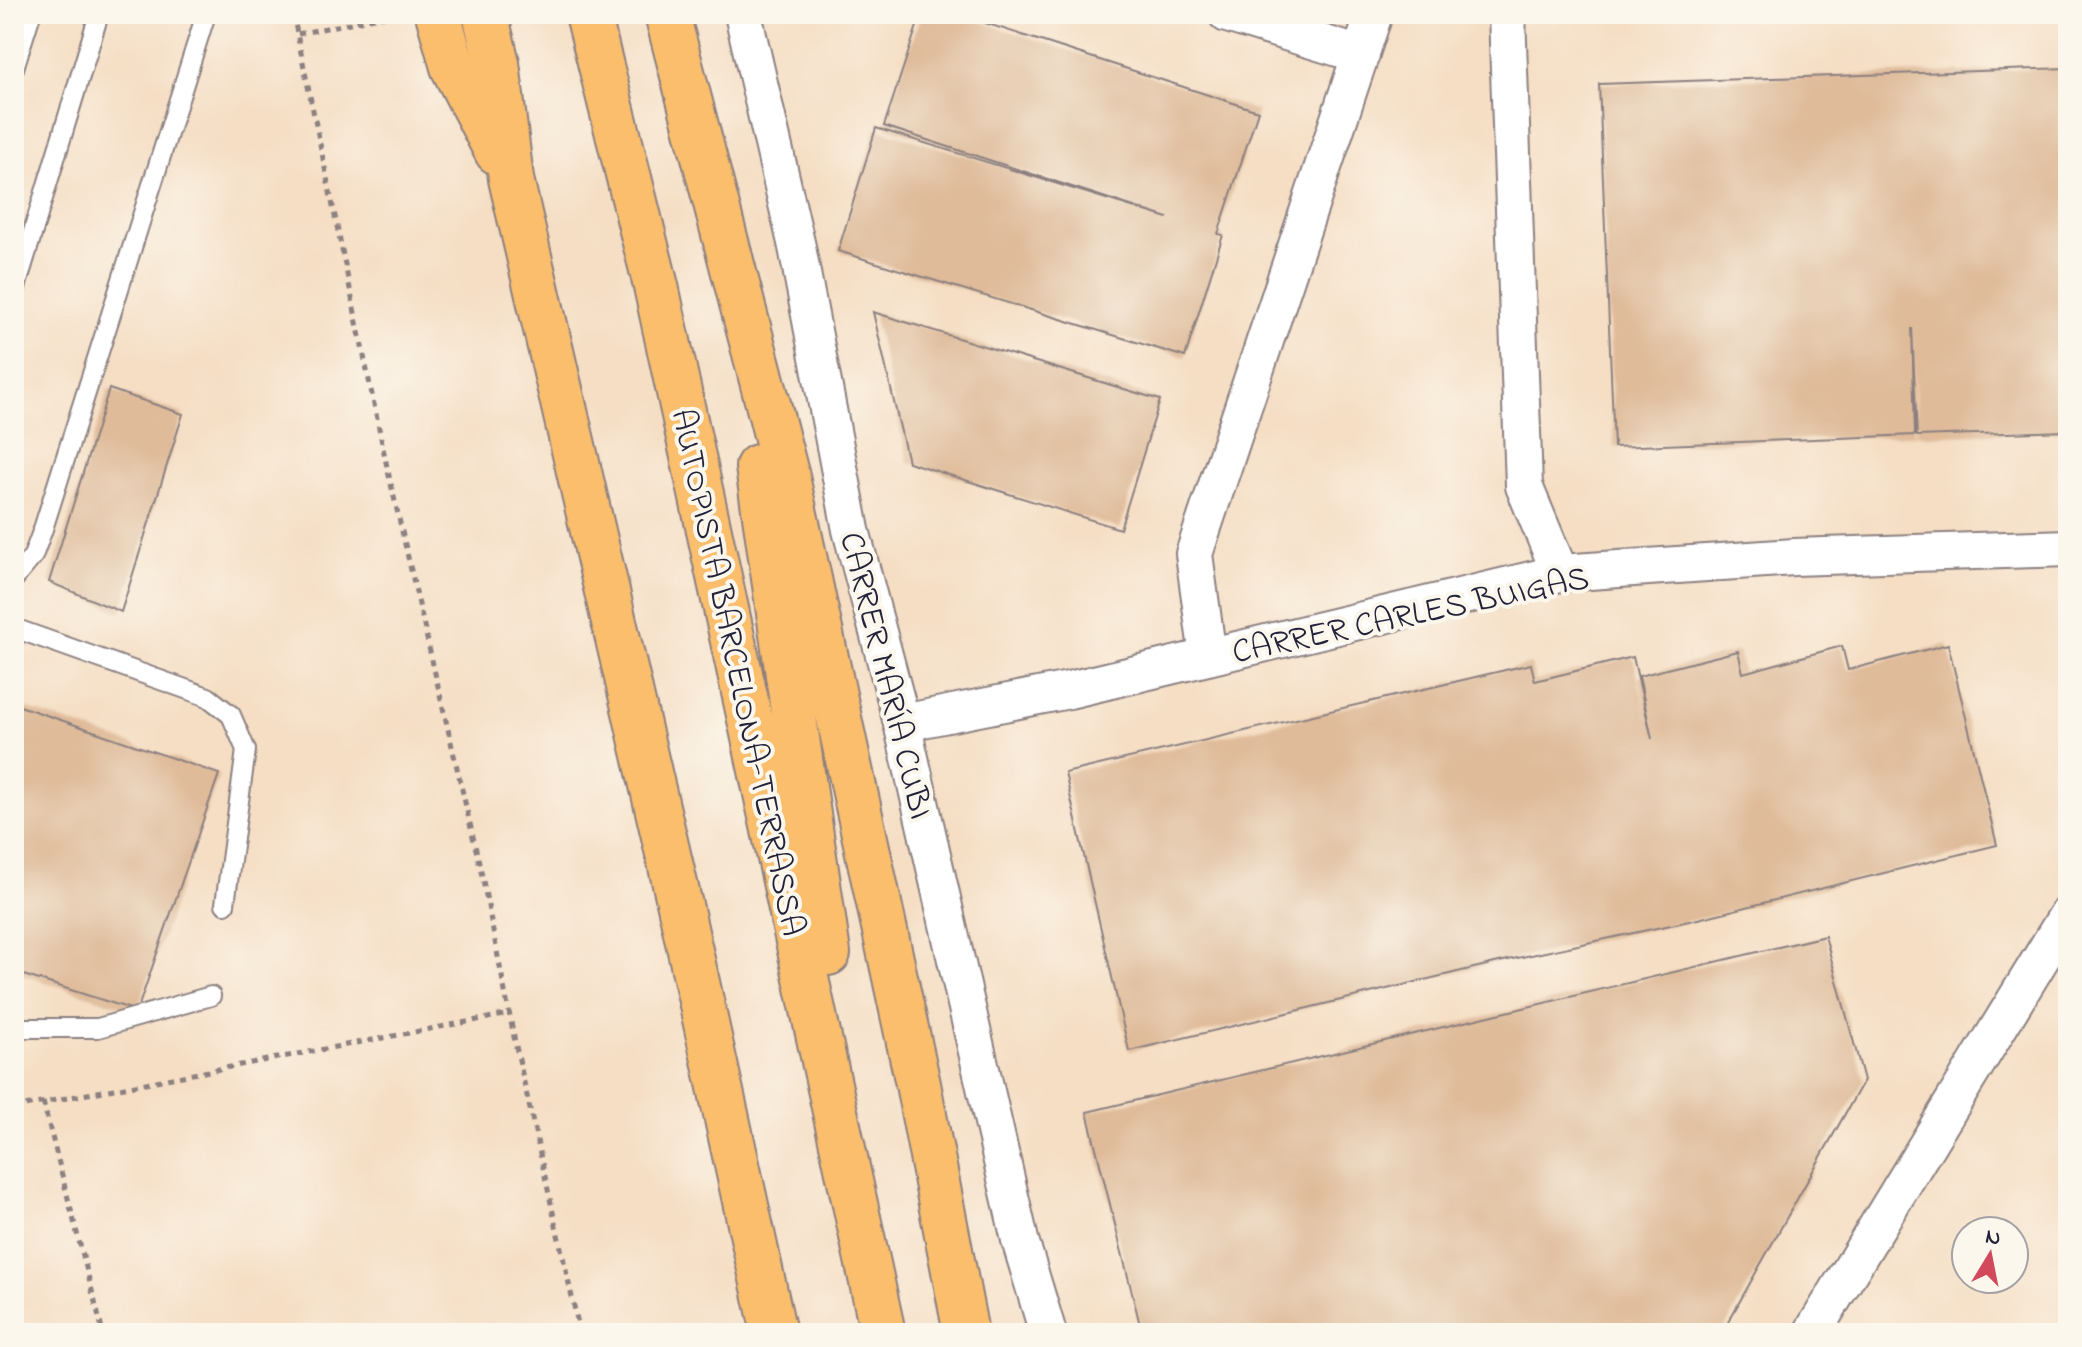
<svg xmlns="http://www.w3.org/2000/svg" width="2082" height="1347" viewBox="0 0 2082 1347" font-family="'Indie Flower',sans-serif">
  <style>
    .building { fill: #dfbb9a }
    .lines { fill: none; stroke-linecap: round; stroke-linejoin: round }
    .service-casing { stroke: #8c8080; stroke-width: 22 }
    .minor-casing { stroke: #8c8080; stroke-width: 40 }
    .motorway-casing { stroke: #8c8080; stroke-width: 48 }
    .path { stroke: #8c8080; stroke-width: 5; stroke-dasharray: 6 6; stroke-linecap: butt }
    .service { stroke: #fff; stroke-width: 18 }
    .minor { stroke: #fff; stroke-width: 36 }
    .motorway { stroke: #fabe6d; stroke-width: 44 }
    .labels { text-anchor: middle; stroke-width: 8; stroke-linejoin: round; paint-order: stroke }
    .street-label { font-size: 34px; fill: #22223b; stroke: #fbf7ec }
  </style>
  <rect width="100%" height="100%" fill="#fbf7ec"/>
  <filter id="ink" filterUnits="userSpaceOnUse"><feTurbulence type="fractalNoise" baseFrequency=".0125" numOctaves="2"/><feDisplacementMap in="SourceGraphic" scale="16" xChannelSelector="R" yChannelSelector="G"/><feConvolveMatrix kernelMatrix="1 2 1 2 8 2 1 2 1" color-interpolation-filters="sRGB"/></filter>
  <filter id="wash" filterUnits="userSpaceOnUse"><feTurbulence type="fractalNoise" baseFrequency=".006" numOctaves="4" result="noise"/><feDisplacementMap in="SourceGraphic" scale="32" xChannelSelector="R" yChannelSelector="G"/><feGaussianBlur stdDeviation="1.8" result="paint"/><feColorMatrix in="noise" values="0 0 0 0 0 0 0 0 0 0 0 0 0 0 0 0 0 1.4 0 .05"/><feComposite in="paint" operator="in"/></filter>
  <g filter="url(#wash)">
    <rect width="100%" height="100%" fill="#f5dec4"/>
    <g id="blocks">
      <path class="building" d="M921 14H957L1258 111 1218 234 1223 235 1185 357 838 251 876 128 1168 218 884 126Z
        M2068 68V431L1917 436 1912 328 1915 435 1614 447 1599 84Z
        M873 312 1160 400 1120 529 908 462Z
        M109 389 183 414 121 612 49 582Z
        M1948 644 1997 845 1694 920 1499 962 1129 1051 1065 773 1531 664 1535 681 1633 657 1652 739 1639 676 1738 651 1743 673 1842 646 1848 670Z
        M14 704 219 774 137 1011 14 972Z
        M1825 936 1864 1080 1722 1333H1142L1087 1112Z"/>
    </g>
  </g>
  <g filter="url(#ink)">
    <use href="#blocks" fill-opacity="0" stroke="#8c8080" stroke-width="2"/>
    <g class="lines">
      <g class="service-casing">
        <path id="service" d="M14 68 31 14
          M14 294 99 14
          M14 579 33 556 43 529 206 14
          M14 628 208 697 231 715 246 750 225 904
          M14 1028H98L211 996"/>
      </g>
      <g class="minor-casing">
        <path id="minor" d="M743 14 797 247 851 530 902 723 1020 1240 1048 1333
          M1227 14 1361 55
          M1507 14 1524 486 1560 573
          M1208 657 1194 554 1374 14
          M902 723 1069 690 1560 573 1794 557 2068 548
          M1812 1333 2068 914"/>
      </g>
      <g class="motorway-casing">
        <path id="motorway" d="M438 14 453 67 497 152
          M485 14 497 63 511 179 682 914 774 1333
          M588 14 656 286 883 1333
          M667 14 787 477 918 1084 966 1333
          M758 467 828 953"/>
      </g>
      <path class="path" d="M293 14 387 467 481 871 515 1042 580 1333
        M298 34 393 14
        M43 1102 103 1333
        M14 1108 509 1014"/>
      <use href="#service" class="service"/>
      <use href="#minor" class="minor"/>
      <use href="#motorway" class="motorway"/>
    </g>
  </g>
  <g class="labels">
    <g class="street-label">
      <text transform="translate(1410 613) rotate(-12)" y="12">CARRER CARLES BUIGAS</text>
      <text transform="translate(740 672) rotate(78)" y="12">AUTOPISTA BARCELONA-TERRASSA</text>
      <text transform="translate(888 675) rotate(76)" y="12">CARRER MARÍA CUBI</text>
    </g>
  </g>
  <rect width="2082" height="1347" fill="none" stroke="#fbf7ec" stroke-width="48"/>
  <g transform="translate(1990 1255) rotate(10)"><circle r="38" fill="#fbf7ec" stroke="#a4a2a5" stroke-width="2"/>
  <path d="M0-6L14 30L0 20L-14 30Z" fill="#d1495b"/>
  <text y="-12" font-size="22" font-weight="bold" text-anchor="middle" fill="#22223b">N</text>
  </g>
</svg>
